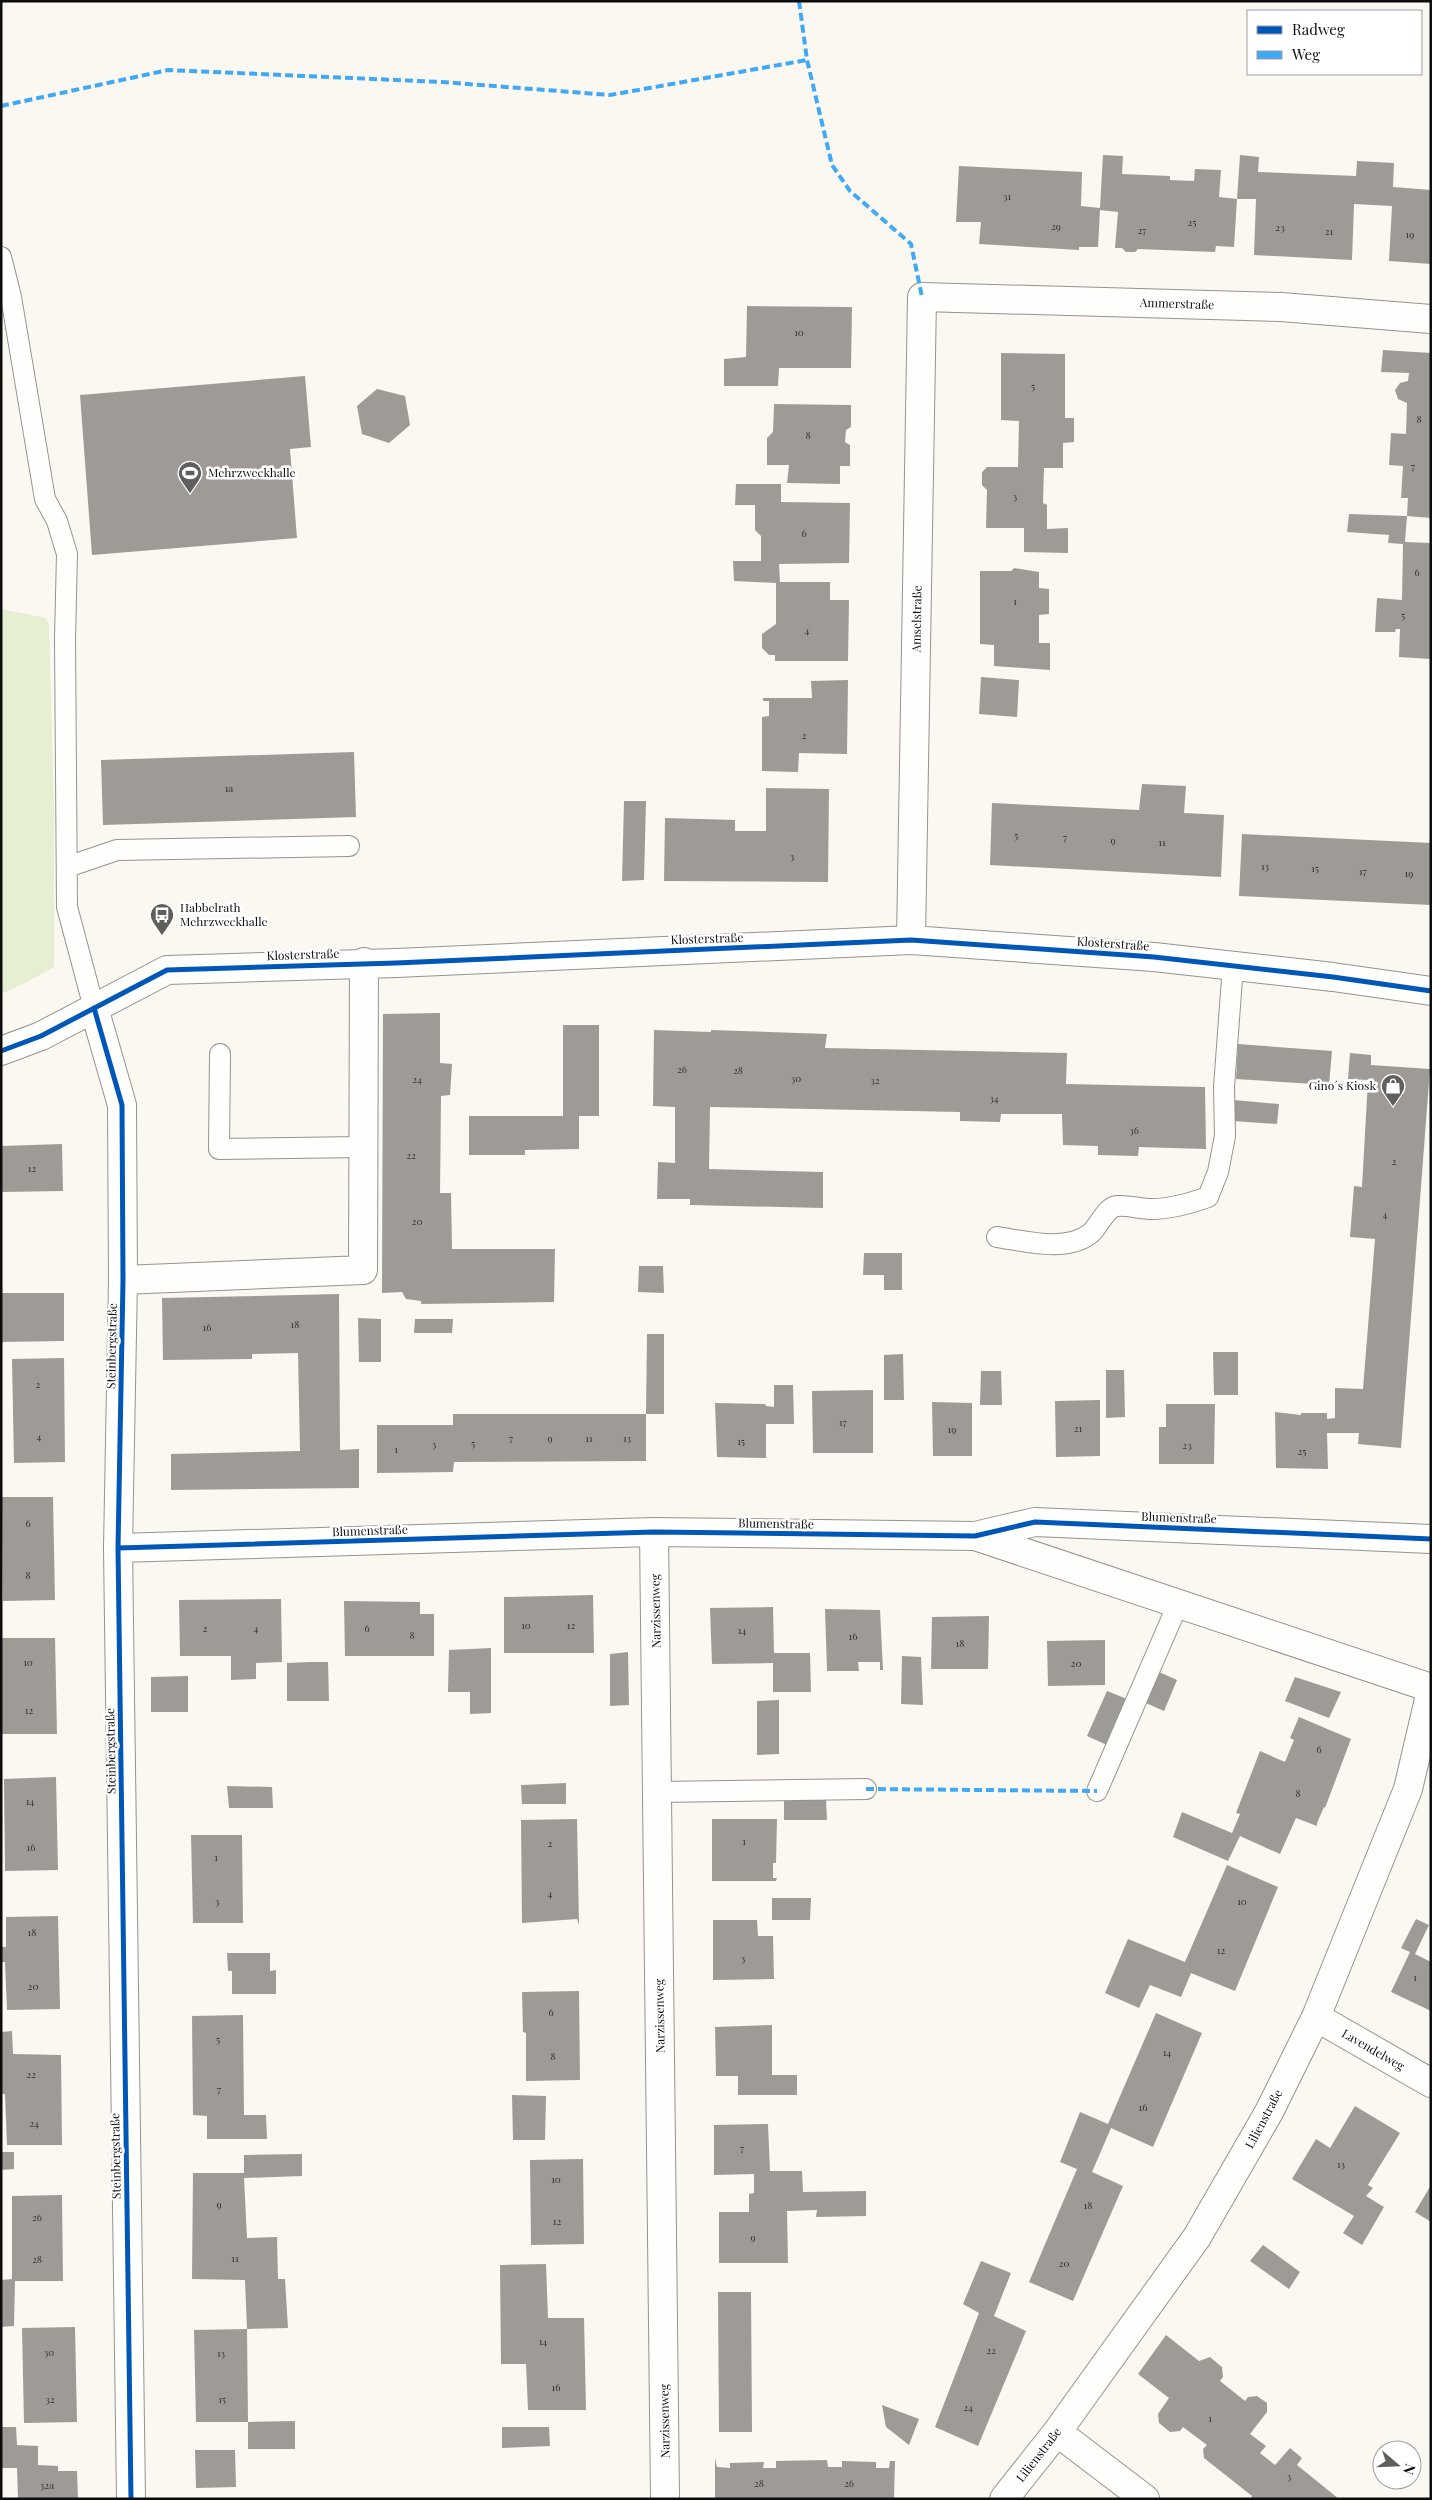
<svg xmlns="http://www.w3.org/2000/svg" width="1432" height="2500" viewBox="0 0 1432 2500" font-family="'Playfair Display',serif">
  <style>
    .green { fill: #e6efd2 }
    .building { fill: #9e9b97 }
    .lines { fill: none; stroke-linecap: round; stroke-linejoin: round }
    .lane-casing { stroke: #949390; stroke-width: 22 }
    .street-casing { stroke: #949390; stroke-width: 30 }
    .lane { stroke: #fefefd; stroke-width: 20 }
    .street { stroke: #fefefd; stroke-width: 28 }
    .quiet { stroke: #3fa9f5; stroke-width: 4; stroke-dasharray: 8 4; stroke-linecap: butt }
    .cycleway-casing { stroke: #fff; stroke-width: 8 }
    .cycleway { stroke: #0057b8; stroke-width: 5 }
    .labels { text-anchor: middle; stroke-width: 5; stroke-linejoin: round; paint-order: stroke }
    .number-label { font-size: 10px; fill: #313030 }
    .street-label { font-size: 12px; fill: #0d0d0d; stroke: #fff }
    .poi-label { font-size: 12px; fill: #0d0d0d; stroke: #fff; text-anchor: start }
  </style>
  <rect width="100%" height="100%" fill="#fbf8f1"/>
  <path class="green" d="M1 609 46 618 49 625 54 808V967L27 982 1 994Z"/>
  <path class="building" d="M1103 155 1123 156 1122 174 1170 176V180L1194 181 1195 169 1221 170 1219 197 1237 199 1234 247 1216 246 1215 252 1138 249 1135 252H1126L1122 248H1115L1118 212 1100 210 1098 247H1079V250L979 244 981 222H956L959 166 1082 172 1081 206 1100 208Z
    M1240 155 1259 157 1258 172 1356 176 1357 161 1394 163 1393 187 1431 190V264L1389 261 1392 206 1354 204 1352 260 1254 255 1256 199H1237Z
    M747 306 852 307 851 368H779L778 386H724V359L746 357Z
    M1383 350 1431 353V518L1407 516 1408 498H1401L1403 466 1389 465 1391 433 1406 434 1407 403 1398 399 1395 390 1400 383 1408 381 1409 373 1381 372Z
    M1001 353 1065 354V418H1074V442L1063 443V468H1044L1043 503 1047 505V529L1068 528V553L1024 552V528H986L987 490 982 485V472L987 467H1018L1019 421 1001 420Z
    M305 376 311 447 290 449 297 538 92 555 80 395Z
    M377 389 405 396 410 425 389 443 362 434 357 406Z
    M774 404 851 405V427L846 430 845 442 850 445V466H840V484L787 483 789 465H767V438L773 432Z
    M736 484H781V502L850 503 849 563 779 564 780 582H830V600H849L848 661H775V655H769L762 648V634L776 624V583L734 581 733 561H761V536L755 530V505H735Z
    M1349 514 1407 516 1405 542 1431 543V659L1399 657 1400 629H1396L1395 632H1375L1377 598 1402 600 1403 544 1388 543 1389 535 1347 532Z
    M1014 568 1039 572V588L1049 589V614L1039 615V643H1050V670L994 666V645L980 644V571H1011Z
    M981 677 1019 680 1017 717 979 714Z
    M848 680 847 754 799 753 798 772 762 771V717L769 716V701H763V698H812L811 681Z
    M354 752 356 817 103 825 101 760Z
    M1142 784 1186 786 1184 813 1224 815 1221 877 990 865 992 803 1139 810Z
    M766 788 829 789 828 882 664 881 665 818 735 820V831H766Z
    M624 801H646L644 880 622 881Z
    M1242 834 1431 843V905L1239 896Z
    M440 1013V1063L452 1064 450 1095 441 1096 440 1193H451L452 1249H555L554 1302 421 1304V1301L406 1299 402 1292 382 1293 383 1014Z
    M563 1025H599V1116H579V1149L525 1150V1155H469V1116H563Z
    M654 1030 711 1032V1030L827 1034 825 1048 1067 1053 1066 1084 1205 1087 1206 1149 1139 1147 1138 1156 1098 1155V1146L1063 1145 1062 1114H1001L1000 1122 960 1121V1112L710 1107 709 1169 823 1172V1208L690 1205V1199H657L658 1162 675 1163V1107L653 1106Z
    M1238 1044 1332 1051 1329 1085 1236 1079Z
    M1350 1053 1371 1055V1065L1430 1069 1401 1448 1358 1444 1359 1433H1327L1328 1469 1276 1468 1275 1412 1301 1415V1413H1327V1419L1335 1418V1388L1363 1389 1375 1239 1350 1237 1354 1186 1362 1187 1368 1080 1348 1079Z
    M1234 1100 1279 1104 1277 1124 1233 1121Z
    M62 1144 63 1191 1 1192V1146Z
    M864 1253H902V1290H884V1275H863Z
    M639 1266H663L664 1293 638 1292Z
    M1 1293H64V1341L1 1342Z
    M339 1294 340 1450 359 1449V1488L171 1490V1454L300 1451 298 1353 252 1354V1359L163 1360 162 1298Z
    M358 1318 381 1319V1362H359Z
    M415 1319H453L452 1333H414Z
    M647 1334H664V1414H646Z
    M1213 1352H1238V1395H1214Z
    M903 1354 904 1400H884V1355Z
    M64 1358 65 1462 14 1463 12 1359Z
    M1106 1370H1124L1125 1417 1106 1418Z
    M981 1371H1001L1002 1405H980Z
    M774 1385H793L794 1424H766V1458L717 1457 715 1403 765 1404 766 1406 774 1407Z
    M873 1390V1453H813L812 1391Z
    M1100 1400V1456L1056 1457 1055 1401Z
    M932 1402 972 1403V1456H933Z
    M1166 1404H1215L1214 1464H1159V1427H1166Z
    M453 1414H646V1461L454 1462 453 1472 377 1473V1425H453Z
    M2 1497H53L55 1600 3 1601Z
    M593 1595 594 1653H504V1597Z
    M281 1599 282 1662 256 1663V1679L231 1680V1656H180L179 1600Z
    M344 1601 420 1602V1614H434V1656H345Z
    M773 1607 774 1653H810L811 1692H773V1663L712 1664 710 1608Z
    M825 1609 880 1610 883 1670H880V1662H858L859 1671H827Z
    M989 1616 988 1669H931L932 1617Z
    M1 1638H55L57 1734H1Z
    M1105 1640V1685L1048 1686 1047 1641Z
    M491 1648V1713L470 1714V1692H448L449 1650Z
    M628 1652 629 1705 610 1706V1654Z
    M902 1656 921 1657 923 1705 901 1704Z
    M310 1662H328L329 1701H287V1663Z
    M1159 1672 1177 1680 1164 1711 1146 1703Z
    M188 1676V1712H151V1677Z
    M1295 1677 1341 1692 1329 1718 1285 1701Z
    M1107 1691 1127 1699 1107 1745 1087 1736Z
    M779 1700V1754L757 1755V1701Z
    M1299 1717 1351 1739 1325 1808 1324 1807 1317 1823V1826L1296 1818 1280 1854 1240 1836 1228 1861 1173 1837 1182 1812 1232 1833 1240 1814 1236 1813 1260 1751 1285 1762 1294 1740 1290 1738Z
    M56 1777 58 1870 5 1871 4 1779Z
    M566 1783V1804H522L521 1785Z
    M227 1786 272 1787 273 1808H229Z
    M784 1800H826L827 1820H784Z
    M577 1819 579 1925 577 1919 522 1923 521 1820Z
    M712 1819H777L776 1863H773V1878H777L776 1881H712Z
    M191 1835H242L243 1923H193Z
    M1227 1865 1278 1887 1235 1991 1191 1973 1181 1997 1150 1985 1139 2008 1105 1993 1128 1939 1185 1962Z
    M772 1898H811L810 1920H772Z
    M58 1916 60 2009 7 2010 5 1962H1V1947H6V1917Z
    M1416 1919 1429 1925 1415 1954 1431 1962V2011L1391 1992 1410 1952 1401 1948Z
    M713 1920H757L758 1936H773L774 1979 713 1980Z
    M227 1953H270V1971L276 1970V1994H232V1971H228Z
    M579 1991 580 2080 526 2081V2033L523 2032 522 1992Z
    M1156 2013 1202 2033 1153 2147 1111 2128 1092 2172 1123 2186 1073 2301 1029 2282 1077 2169 1060 2162 1080 2112 1108 2124Z
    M243 2015 244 2115H266L267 2139H207V2116L193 2115 192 2016Z
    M772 2025V2075H797V2095H738V2076H716L715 2027Z
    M12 2031 13 2054 61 2055 62 2145H7L5 2094H1V2032Z
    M512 2095 546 2096 545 2140H513Z
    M1355 2106 1400 2133 1368 2185 1373 2188 1366 2196 1384 2207 1362 2245 1343 2233 1354 2216 1292 2179 1316 2139 1330 2148Z
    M768 2124 770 2171H802L803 2192 866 2191V2216L816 2217 817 2210 787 2211 788 2263H719V2212H749V2194L754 2193V2174L714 2175V2125Z
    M1 2152H14V2169L1 2170Z
    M302 2154V2176L244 2178 247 2238 277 2237 278 2279H285L288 2328 247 2329 245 2280 192 2279 193 2173H244V2155Z
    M583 2159 584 2244 531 2245 530 2160Z
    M1431 2185V2222L1415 2212Z
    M62 2195 63 2281H15L14 2326 1 2327V2280L12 2279V2196Z
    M1263 2245 1300 2272 1289 2289 1250 2261Z
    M981 2261 1011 2273 994 2316 1026 2331 978 2446 935 2427 979 2313 963 2304Z
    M546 2264 548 2318H584L586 2410H528L526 2364H501L500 2265Z
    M718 2292H751L752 2432H719Z
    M75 2327 77 2422 24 2423 22 2328Z
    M247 2329 248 2422H196L194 2330Z
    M1166 2335 1199 2361 1210 2357 1222 2367 1223 2377 1220 2381 1245 2401 1248 2397 1257 2396 1267 2403V2412L1250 2434 1266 2446 1260 2453 1275 2465 1290 2448 1302 2458 1297 2465 1339 2499H1251L1252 2496 1204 2458 1203 2449 1207 2445 1183 2427 1180 2431 1170 2432 1159 2423 1158 2414 1169 2398 1138 2374Z
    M882 2405 919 2419 909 2445 886 2427Z
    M295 2421V2449H248V2422Z
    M1 2427H16L17 2445 38 2446V2465L58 2466V2471H77L78 2499H18L17 2468H1Z
    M502 2427H549L550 2446 502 2448Z
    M195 2450H235L236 2487 196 2488Z
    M715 2458 717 2467 730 2468V2463L764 2462 763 2468H776V2461L827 2460 828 2467H842V2461L876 2462V2468H889L890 2461H895L894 2499H715Z"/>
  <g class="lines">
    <g class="lane-casing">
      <path id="lane" d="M1 257 11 297 45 499 57 521 67 554 65 638 67 907 94 1008
        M67 867 117 850 349 846
        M220 1054 219 1149 362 1147
        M997 1237C1024 1241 1067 1253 1091 1233 1099 1226 1106 1207 1117 1206 1128 1205 1140 1209 1152 1209 1170 1209 1191 1203 1208 1197L1218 1172 1225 1136 1224 1087 1233 965
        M1097 1791 1178 1604
        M658 1792 866 1789"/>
    </g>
    <g class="street-casing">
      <path id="street" d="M911 940 922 297 1281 307 1431 319
        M94 1008 122 1105 123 1280 118 1548 131 2499
        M1 1051 41 1036 167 970 396 963 911 940 1154 957 1333 977 1431 991
        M123 1280 363 1270 364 962
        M654 1532 665 2499
        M975 1536 1431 1688
        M118 1548 654 1532 975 1536 1035 1522 1431 1539
        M1316 2017 1431 2083
        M1057 2432 1145 2499
        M1004 2499 1057 2432 1197 2237 1269 2112 1316 2017 1408 1789 1431 1691"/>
    </g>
    <use href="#lane" class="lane"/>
    <use href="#street" class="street"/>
    <path class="quiet" d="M799 1 807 60 832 165 850 191 911 244 922 297
      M1 106 168 70 442 82 610 95 807 60
      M866 1789 1097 1791"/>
    <g class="cycleway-casing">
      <path id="cycleway" d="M94 1008 122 1105 123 1280 118 1548 131 2499
        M1 1051 41 1036 167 970 396 963 911 940 1154 957 1333 977 1431 991
        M118 1548 654 1532 975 1536 1035 1522 1431 1539"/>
    </g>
    <use href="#cycleway" class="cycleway"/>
  </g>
  <defs>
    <g id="stadium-pin" transform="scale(1.25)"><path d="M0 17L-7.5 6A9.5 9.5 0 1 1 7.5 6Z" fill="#605f5d" stroke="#fff"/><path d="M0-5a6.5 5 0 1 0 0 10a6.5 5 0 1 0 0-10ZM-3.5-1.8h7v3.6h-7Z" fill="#fff"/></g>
    <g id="bus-pin" transform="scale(1.25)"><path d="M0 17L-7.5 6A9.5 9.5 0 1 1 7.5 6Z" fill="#605f5d" stroke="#fff"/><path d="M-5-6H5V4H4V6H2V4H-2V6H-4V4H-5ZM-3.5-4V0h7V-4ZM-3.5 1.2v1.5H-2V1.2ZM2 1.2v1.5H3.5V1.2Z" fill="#fff"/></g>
    <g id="shop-pin" transform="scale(1.25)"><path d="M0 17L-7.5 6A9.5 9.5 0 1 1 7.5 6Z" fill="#605f5d" stroke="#fff"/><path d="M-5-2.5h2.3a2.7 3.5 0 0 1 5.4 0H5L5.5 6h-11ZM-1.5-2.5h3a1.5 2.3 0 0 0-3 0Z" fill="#fff"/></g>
  </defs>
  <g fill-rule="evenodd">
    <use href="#stadium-pin" x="190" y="473"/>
    <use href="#bus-pin" x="162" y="915"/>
    <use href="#shop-pin" x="1393" y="1086"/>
  </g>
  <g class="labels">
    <g class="number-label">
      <text x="1007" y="200">31</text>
      <text x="1192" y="226">25</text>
      <text x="1056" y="230">29</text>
      <text x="1280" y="231">23</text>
      <text x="1142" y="234">27</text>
      <text x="1329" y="235">21</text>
      <text x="1410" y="238">19</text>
      <text x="799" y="336">10</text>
      <text x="1033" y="390">5</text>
      <text x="1419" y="423">8</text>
      <text x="808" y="439">8</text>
      <text x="1413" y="470">7</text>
      <text x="1015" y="500">3</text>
      <text x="804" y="537">6</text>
      <text x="1417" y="576">6</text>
      <text x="1015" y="605">1</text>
      <text x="1403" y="619">5</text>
      <text x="807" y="634">4</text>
      <text x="804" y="739">2</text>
      <text x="229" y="792">1a</text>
      <text x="1016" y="839">5</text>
      <text x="1065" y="841">7</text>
      <text x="1113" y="844">9</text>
      <text x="1162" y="846">11</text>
      <text x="792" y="860">3</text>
      <text x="1265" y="870">13</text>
      <text x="1315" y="872">15</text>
      <text x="1363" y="875">17</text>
      <text x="1409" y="877">19</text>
      <text x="682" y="1073">26</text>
      <text x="738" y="1074">28</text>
      <text x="796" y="1082">30</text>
      <text x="417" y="1083">24</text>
      <text x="875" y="1084">32</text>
      <text x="994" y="1102">34</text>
      <text x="1134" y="1134">36</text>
      <text x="411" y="1159">22</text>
      <text x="1394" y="1165">2</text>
      <text x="32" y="1172">12</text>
      <text x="1385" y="1218">4</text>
      <text x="417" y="1225">20</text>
      <text x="295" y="1328">18</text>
      <text x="207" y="1331">16</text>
      <text x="38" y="1388">2</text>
      <text x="843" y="1426">17</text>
      <text x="1078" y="1432">21</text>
      <text x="952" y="1433">19</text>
      <text x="39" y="1440">4</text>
      <text x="511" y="1442">7</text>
      <text x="550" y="1442">9</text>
      <text x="589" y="1442">11</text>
      <text x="627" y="1442">13</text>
      <text x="741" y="1445">15</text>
      <text x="473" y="1447">5</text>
      <text x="434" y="1448">3</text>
      <text x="1187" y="1449">23</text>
      <text x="396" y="1453">1</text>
      <text x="1302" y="1455">25</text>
      <text x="28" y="1527">6</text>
      <text x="28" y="1579">8</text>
      <text x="526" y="1629">10</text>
      <text x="571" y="1629">12</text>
      <text x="205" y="1632">2</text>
      <text x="256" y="1632">4</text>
      <text x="367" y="1632">6</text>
      <text x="742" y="1634">14</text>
      <text x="412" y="1639">8</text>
      <text x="853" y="1640">16</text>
      <text x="960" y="1647">18</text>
      <text x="28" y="1666">10</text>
      <text x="1076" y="1667">20</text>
      <text x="29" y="1714">12</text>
      <text x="1319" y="1753">6</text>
      <text x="1298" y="1797">8</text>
      <text x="30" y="1805">14</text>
      <text x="744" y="1845">1</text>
      <text x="550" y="1847">2</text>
      <text x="31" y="1851">16</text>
      <text x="216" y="1861">1</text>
      <text x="550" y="1897">4</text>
      <text x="217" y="1905">3</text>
      <text x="1242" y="1905">10</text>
      <text x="32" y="1936">18</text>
      <text x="1221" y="1954">12</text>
      <text x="743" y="1962">3</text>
      <text x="1415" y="1981">1</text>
      <text x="33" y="1990">20</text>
      <text x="551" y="2016">6</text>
      <text x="218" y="2043">5</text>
      <text x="1167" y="2056">14</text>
      <text x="553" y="2060">8</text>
      <text x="31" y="2078">22</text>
      <text x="219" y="2093">7</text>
      <text x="1143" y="2111">16</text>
      <text x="34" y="2127">24</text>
      <text x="742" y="2152">7</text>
      <text x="1341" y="2168">13</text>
      <text x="556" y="2183">10</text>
      <text x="219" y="2208">9</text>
      <text x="1088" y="2209">18</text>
      <text x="37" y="2221">26</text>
      <text x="557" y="2225">12</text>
      <text x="753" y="2241">9</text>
      <text x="235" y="2262">11</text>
      <text x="37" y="2263">28</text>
      <text x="1064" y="2267">20</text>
      <text x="543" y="2345">14</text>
      <text x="991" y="2354">22</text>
      <text x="49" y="2356">30</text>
      <text x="221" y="2357">13</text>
      <text x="556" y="2391">16</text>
      <text x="50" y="2403">32</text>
      <text x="222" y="2403">15</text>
      <text x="968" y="2411">24</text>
      <text x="1210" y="2422">1</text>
      <text x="1289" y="2480">3</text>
      <text x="759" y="2487">28</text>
      <text x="849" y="2487">26</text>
      <text x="47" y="2489">32a</text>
    </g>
    <g class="street-label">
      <text transform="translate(1177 304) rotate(2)" y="4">Ammerstraße</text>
      <text transform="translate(917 619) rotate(-89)" y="4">Amselstraße</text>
      <text transform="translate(707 939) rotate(-2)" y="4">Klosterstraße</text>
      <text transform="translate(1113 944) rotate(4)" y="4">Klosterstraße</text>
      <text transform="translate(303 955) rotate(-2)" y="4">Klosterstraße</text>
      <text transform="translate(112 1346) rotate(-89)" y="4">Steinbergstraße</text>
      <text transform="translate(1179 1518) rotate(2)" y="4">Blumenstraße</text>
      <text transform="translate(776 1524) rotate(1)" y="4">Blumenstraße</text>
      <text transform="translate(370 1531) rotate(-2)" y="4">Blumenstraße</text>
      <text transform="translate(656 1611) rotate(-91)" y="4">Narzissenweg</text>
      <text transform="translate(111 1751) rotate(-91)" y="4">Steinbergstraße</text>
      <text transform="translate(660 2016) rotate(-91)" y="4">Narzissenweg</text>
      <text transform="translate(1373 2050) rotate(30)" y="4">Lavendelweg</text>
      <text transform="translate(1264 2119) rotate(-62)" y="4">Lilienstraße</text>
      <text transform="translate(116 2156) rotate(-91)" y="4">Steinbergstraße</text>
      <text transform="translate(665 2421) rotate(-91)" y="4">Narzissenweg</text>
      <text transform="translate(1039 2455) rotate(-52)" y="4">Lilienstraße</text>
    </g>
    <g class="poi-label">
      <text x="208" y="477">Mehrzweckhalle</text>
      <text x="180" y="912">Habbelrath<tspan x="180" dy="14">Mehrzweckhalle</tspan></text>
      <text x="1376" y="1090" text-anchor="end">Gino´s Kiosk</text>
    </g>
  </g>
  <rect width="1432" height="2500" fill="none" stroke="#0d0d0d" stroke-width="5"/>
  <rect x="1247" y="10" width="175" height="65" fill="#ffffff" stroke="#9e9e9e"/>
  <rect x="1257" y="26" width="25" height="8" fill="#0057b8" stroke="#9e9e9e"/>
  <text x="1292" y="35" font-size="15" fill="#0d0d0d">Radweg</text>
  <rect x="1257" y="51" width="25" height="8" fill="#3fa9f5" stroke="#9e9e9e"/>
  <text x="1292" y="60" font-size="15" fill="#0d0d0d">Weg</text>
  <g transform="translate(1397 2465) rotate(109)"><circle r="24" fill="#ffffff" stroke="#9e9e9e"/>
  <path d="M0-4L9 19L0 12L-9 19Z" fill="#605f5d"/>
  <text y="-8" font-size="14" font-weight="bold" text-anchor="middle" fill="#0d0d0d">N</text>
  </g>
</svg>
